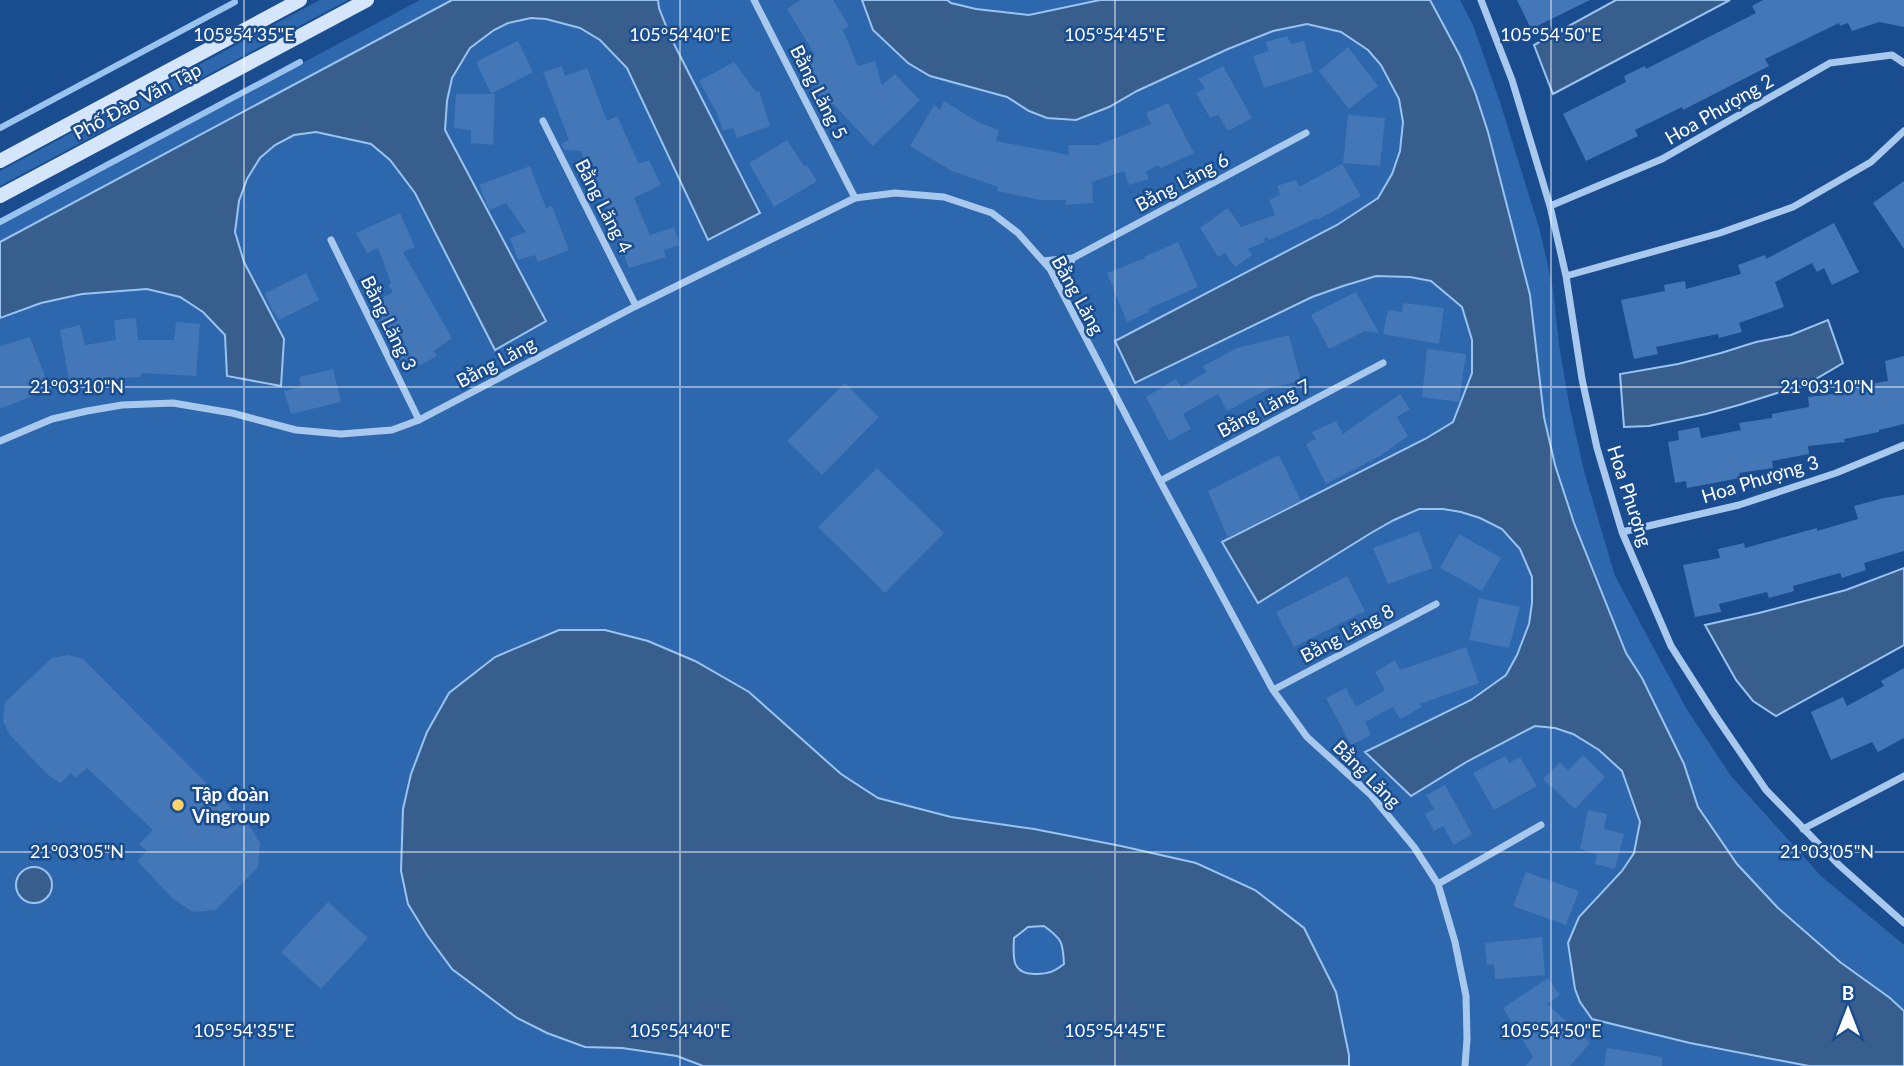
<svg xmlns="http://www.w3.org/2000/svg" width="1904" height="1066" viewBox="0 0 1904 1066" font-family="Lato,sans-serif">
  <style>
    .green { fill: #2d67ad }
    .water { fill: #385e8e; stroke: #9bc3f0; stroke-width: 2; fill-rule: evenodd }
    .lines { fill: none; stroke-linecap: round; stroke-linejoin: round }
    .stream { stroke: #9bc3f0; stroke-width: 6 }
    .building { fill: #4377b7 }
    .minor { stroke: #a8c8ee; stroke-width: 7 }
    .secondary { stroke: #d5e5fa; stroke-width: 14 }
    .ticks { fill: none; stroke: #fff; stroke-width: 2; stroke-opacity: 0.45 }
    .poi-dot { fill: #ffd366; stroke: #1a4d8f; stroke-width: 2.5 }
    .labels { text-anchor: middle; stroke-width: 5; stroke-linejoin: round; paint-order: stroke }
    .street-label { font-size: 19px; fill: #fff; stroke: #1a4d8f }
    .poi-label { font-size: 19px; font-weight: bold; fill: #fff; stroke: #1a4d8f; text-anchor: start }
    .ticks-label { font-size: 18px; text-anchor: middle; fill: #fff; stroke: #1a4d8f; stroke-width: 5; stroke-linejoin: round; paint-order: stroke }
  </style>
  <rect width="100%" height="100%" fill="#1a4d8f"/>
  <path class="green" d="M320 0H348L0 186V171Z
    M420 0H1460L1473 25 1500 102 1540 231 1553 289 1559 345 1570 409 1584 471 1615 576 1686 708 1731 776 1821 876 1904 945V1066H0V225Z"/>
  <path class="water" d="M452 0H658L659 8 670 36 760 213 708 240 627 68 600 40 580 28 546 19 531 18 508 23 494 30 470 48 452 78 447 101 445 130 546 321 495 350 415 193 390 160 371 144 316 132 294 135 275 145 260 158 247 179 239 201 235 232 244 262 284 339 281 386 227 376 225 335 203 312 180 297 147 289 82 294 41 303 0 318V242Z
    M862 0H947L951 3 976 9 1029 15 1100 0H1430L1460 56 1475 92 1488 132 1530 295 1544 417 1555 465 1574 523 1626 653 1642 678 1684 764 1698 807 1737 864 1778 908 1840 962 1890 998 1904 1011V1066H1809L1690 1043 1592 1019 1580 1002 1575 989 1568 943 1579 917 1622 871 1634 853 1640 822 1622 771 1599 750 1573 734 1555 728 1535 726 1468 761 1411 796 1365 752 1471 700 1506 675 1517 655 1529 624 1532 603V577L1520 549 1502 529 1480 518 1461 512 1443 509H1419L1394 520 1371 533 1258 603 1222 542 1425 439 1453 422 1472 373V340L1462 307 1431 281 1410 277 1376 276 1343 286 1312 297 1135 383 1115 341 1337 225 1378 198 1392 174 1400 151 1403 122 1399 99 1381 65 1368 50 1341 32 1307 24 1273 31 1228 49 1137 91 1109 107 1076 120 1047 118 1029 111 1007 97 930 76 908 63 873 30Z
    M1616 0H1730L1553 94 1534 45Z
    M1828 320 1843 363 1809 383 1739 405 1706 414 1649 426 1624 427 1620 374 1678 364 1721 353 1756 342 1791 335Z
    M1904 568V645L1776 716 1753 701 1736 680 1705 625 1759 613 1846 590Z
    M559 630H605L648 641 695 661 749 692 841 774 878 798 951 817 1034 829 1121 846 1196 863 1255 890 1304 928 1336 992 1349 1055V1066H703L677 1056 622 1048 585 1047 547 1033 517 1018 452 969 427 935 408 904 401 871 403 809 411 774 427 732 449 693 495 657ZM1044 926C1062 939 1063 942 1064 964 1055 971 1049 974 1037 974 1011 975 1013 958 1014 938L1028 927Z
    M16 885a18 18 0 1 1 36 0a18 18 0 1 1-36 0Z"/>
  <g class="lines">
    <path class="stream" d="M0 128 235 2
      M0 222 300 62"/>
  </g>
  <path class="building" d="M801 0H833L849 26 843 30 858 66 875 61 882 85 895 74 920 100 873 146 833 104 824 108 804 59 815 55 787 9Z
    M1517 0H1590L1531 29Z
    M1763 0H1904V27L1879 22 1852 31 1848 23 1840 26 1839 23 1765 59 1769 66 1683 110 1682 107 1635 130 1638 136 1586 161 1563 114 1626 82 1624 76 1645 66 1646 69 1756 13 1752 6Z
    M1287 36 1291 44 1304 41 1313 72 1264 88 1253 56 1269 51 1265 42Z
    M518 41 533 72 491 94 476 62Z
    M1348 47 1378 86 1349 109 1319 71Z
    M734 62 756 92 759 91 770 126 737 138 733 128 723 131 717 113 699 81Z
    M562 66 565 76 587 68 607 121 617 116 639 164 649 160 661 185 634 198 650 235 674 227 680 245 664 250 666 257 629 268 613 224 589 173 581 151 565 150 561 144 569 140 543 72Z
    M1223 66 1252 118 1228 131 1218 115 1210 118 1196 93 1205 88 1198 79Z
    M456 94H495L493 145 471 143V130L454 128Z
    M944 101 978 122 999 130 996 141 1069 155 1068 145H1098L1151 124 1146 113 1168 103 1194 153 1161 168 1158 165 1146 172 1149 179 1129 185 1124 171 1092 182 1093 203 1066 205V200H1040L997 191 998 187 952 171 910 146 934 105 940 110Z
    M1348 115 1385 118 1380 166 1343 163Z
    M787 140 804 166 807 165 817 181 774 207 749 163Z
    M1342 164 1361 196 1317 220V218L1269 240 1268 237 1264 238 1265 242 1248 249 1252 255 1235 267 1225 253 1218 257 1200 228 1228 208 1241 227 1275 215 1269 200 1280 195 1277 186 1296 180 1299 187Z
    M530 166 546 208 552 206 569 250 538 262 535 255 518 260 510 238 526 232 506 203 489 210 479 185Z
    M1904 181V249L1873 203Z
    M400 213 415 247 403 252 452 338 434 351 437 356 407 372 370 305 393 292 388 285 391 283 378 248 367 253 356 233Z
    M1834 223 1859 272 1832 285 1824 268 1817 272 1812 263 1775 282 1784 307 1739 323 1742 332 1719 338 1718 334 1656 347 1658 354 1634 359 1621 300 1665 291 1664 285 1685 281 1686 289 1741 274 1738 265 1765 255 1766 259Z
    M1178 242 1198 287 1148 309 1149 312 1127 322 1107 273 1145 258 1144 257Z
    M306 273 319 300 279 320 272 310 265 293Z
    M1356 292 1379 333 1365 331 1329 349 1311 315Z
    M1403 303 1444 308 1439 344 1383 334 1388 310 1402 312Z
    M136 318 138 340H174L176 322 200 324 196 376 141 373V377L91 380 70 385 60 330 80 325 85 345 116 340 114 320Z
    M1289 335 1301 381 1270 388 1227 411 1218 394 1183 414 1191 429 1169 441 1146 397 1176 379 1181 387 1206 372 1203 366 1237 348Z
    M30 337 50 389 0 409V346Z
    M1427 349 1466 354 1459 402 1422 397Z
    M1904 356V424L1879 430V432L1844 439 1845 442 1808 446 1809 454 1772 461 1773 468 1739 473 1740 478 1687 488 1686 481 1675 483 1668 442 1679 440 1678 431 1699 427 1701 438 1741 430 1739 423 1772 418V414L1809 407 1808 397 1842 393 1841 389 1888 381 1885 361Z
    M333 369 341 402 291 414 284 391 301 387 299 377Z
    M845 383 879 417 822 475 787 441Z
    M1400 394 1410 409 1397 417 1408 436 1380 456 1326 484 1306 444 1316 439 1312 432 1336 421 1343 434Z
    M1279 455 1301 501 1228 538 1208 491Z
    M877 468 944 533 885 593 818 527Z
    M1904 495V551L1864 563 1866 570 1842 578 1840 573 1793 586 1794 591 1769 598 1767 592 1719 604 1721 612 1695 617 1683 565 1720 558 1718 549 1744 543 1745 548 1817 528V531L1858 519 1854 506 1884 498Z
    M1419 531 1433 568 1388 584 1373 548Z
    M1459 534 1501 558 1482 591 1440 568Z
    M1347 576 1365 611 1294 647 1276 612Z
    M1479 598 1520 607 1509 648 1469 640Z
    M1466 647 1479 683 1420 704 1422 707 1400 719 1393 707 1365 722 1371 735 1351 745 1326 698 1346 688 1356 707 1385 690 1375 672 1395 660 1400 670Z
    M68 655 83 659 251 828 260 843 258 867 216 910 193 912 173 899 137 861 147 851 139 844 153 830 87 768 75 778 71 773 60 783 47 774 9 734 3 721 5 702 52 658Z
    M1904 668V738L1878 752 1872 742 1831 760 1811 712 1843 697 1847 706 1884 686 1881 681Z
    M1583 755 1605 777 1575 809 1543 779 1560 762 1568 770Z
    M1505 756 1509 763 1520 757 1537 786 1494 810 1473 773Z
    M1445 785 1472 834 1454 845 1443 826 1434 831 1425 814 1434 809 1426 795Z
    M1588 810 1607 814 1604 829 1624 834 1615 869 1595 864 1597 854 1580 849Z
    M1526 872 1579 891 1566 925 1513 906Z
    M328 902 368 938 321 989 281 952Z
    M1542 937 1545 975 1495 979 1494 964 1487 965 1485 943Z
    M1548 978 1560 995 1547 1004 1590 1043 1570 1066H1525L1533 1057 1503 1008Z
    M1607 1048 1662 1057V1066H1604Z"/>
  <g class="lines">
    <path class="minor" d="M754 0 855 198
      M1481 0 1512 80 1550 206 1566 276 1582 379 1597 448 1622 532 1671 646 1715 715 1766 790 1839 865 1904 923
      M543 121 636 306
      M1550 206 1662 159 1830 63 1892 55 1904 63
      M331 240 419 420
      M1043 261 1073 258 1306 133
      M1566 276 1720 233 1793 207 1871 162 1904 131
      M1058 285 1073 258
      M0 441 52 419 87 411 122 405 173 403 232 413 296 430 341 434 392 430 419 420 636 306 855 198 895 193 944 197 992 213 1018 233 1050 269 1160 481 1273 690 1307 737 1371 795 1414 847 1438 884 1455 942 1466 996 1467 1039 1465 1066
      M1160 481 1383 363
      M1622 532 1739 505 1836 473 1904 445
      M1273 690 1436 604
      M1803 829 1904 776
      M1438 884 1541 825"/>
    <path class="secondary" d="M0 161 300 0
      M0 196 367 0"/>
  </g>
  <path class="ticks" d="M244 0V1066M680 0V1066M1115 0V1066M1551 0V1066M0 387H1904M0 852H1904"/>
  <circle class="poi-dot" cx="178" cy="805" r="7"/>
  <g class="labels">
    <g class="street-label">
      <text transform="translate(819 92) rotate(63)" y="7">Bằng Lăng 5</text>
      <text transform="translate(137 101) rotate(-28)" y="7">Phố Đào Văn Tập</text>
      <text transform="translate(1719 109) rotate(-30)" y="7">Hoa Phượng 2</text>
      <text transform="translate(1182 182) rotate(-28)" y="7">Bằng Lăng 6</text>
      <text transform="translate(604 206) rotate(63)" y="7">Bằng Lăng 4</text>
      <text transform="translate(1078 295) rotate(61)" y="7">Bằng Lăng</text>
      <text transform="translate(389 323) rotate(64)" y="7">Bằng Lăng 3</text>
      <text transform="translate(496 362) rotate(-28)" y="7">Bằng Lăng</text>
      <text transform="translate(1264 408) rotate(-28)" y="7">Bằng Lăng 7</text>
      <text transform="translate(1760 479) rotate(-17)" y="7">Hoa Phượng 3</text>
      <text transform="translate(1630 496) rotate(72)" y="7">Hoa Phượng</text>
      <text transform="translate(1347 633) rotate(-28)" y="7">Bằng Lăng 8</text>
      <text transform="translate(1367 774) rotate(45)" y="7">Bằng Lăng</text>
    </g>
    <g class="poi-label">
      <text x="192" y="801">Tập đoàn<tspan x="192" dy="22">Vingroup</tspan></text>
    </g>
  </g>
  <g class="ticks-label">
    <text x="244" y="41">105°54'35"E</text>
    <text x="680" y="41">105°54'40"E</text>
    <text x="1115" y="41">105°54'45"E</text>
    <text x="1551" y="41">105°54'50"E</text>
    <text x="77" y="393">21°03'10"N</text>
    <text x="1827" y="393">21°03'10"N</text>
    <text x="77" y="858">21°03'05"N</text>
    <text x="1827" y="858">21°03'05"N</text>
    <text x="244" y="1037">105°54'35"E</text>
    <text x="680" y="1037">105°54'40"E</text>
    <text x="1115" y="1037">105°54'45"E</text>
    <text x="1551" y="1037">105°54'50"E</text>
  </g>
  <g transform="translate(1848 1010)" stroke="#1a4d8f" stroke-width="5" paint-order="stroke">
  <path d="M0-5L12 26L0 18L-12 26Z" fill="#ffffff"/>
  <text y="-10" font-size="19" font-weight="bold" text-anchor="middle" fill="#ffffff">B</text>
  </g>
</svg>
